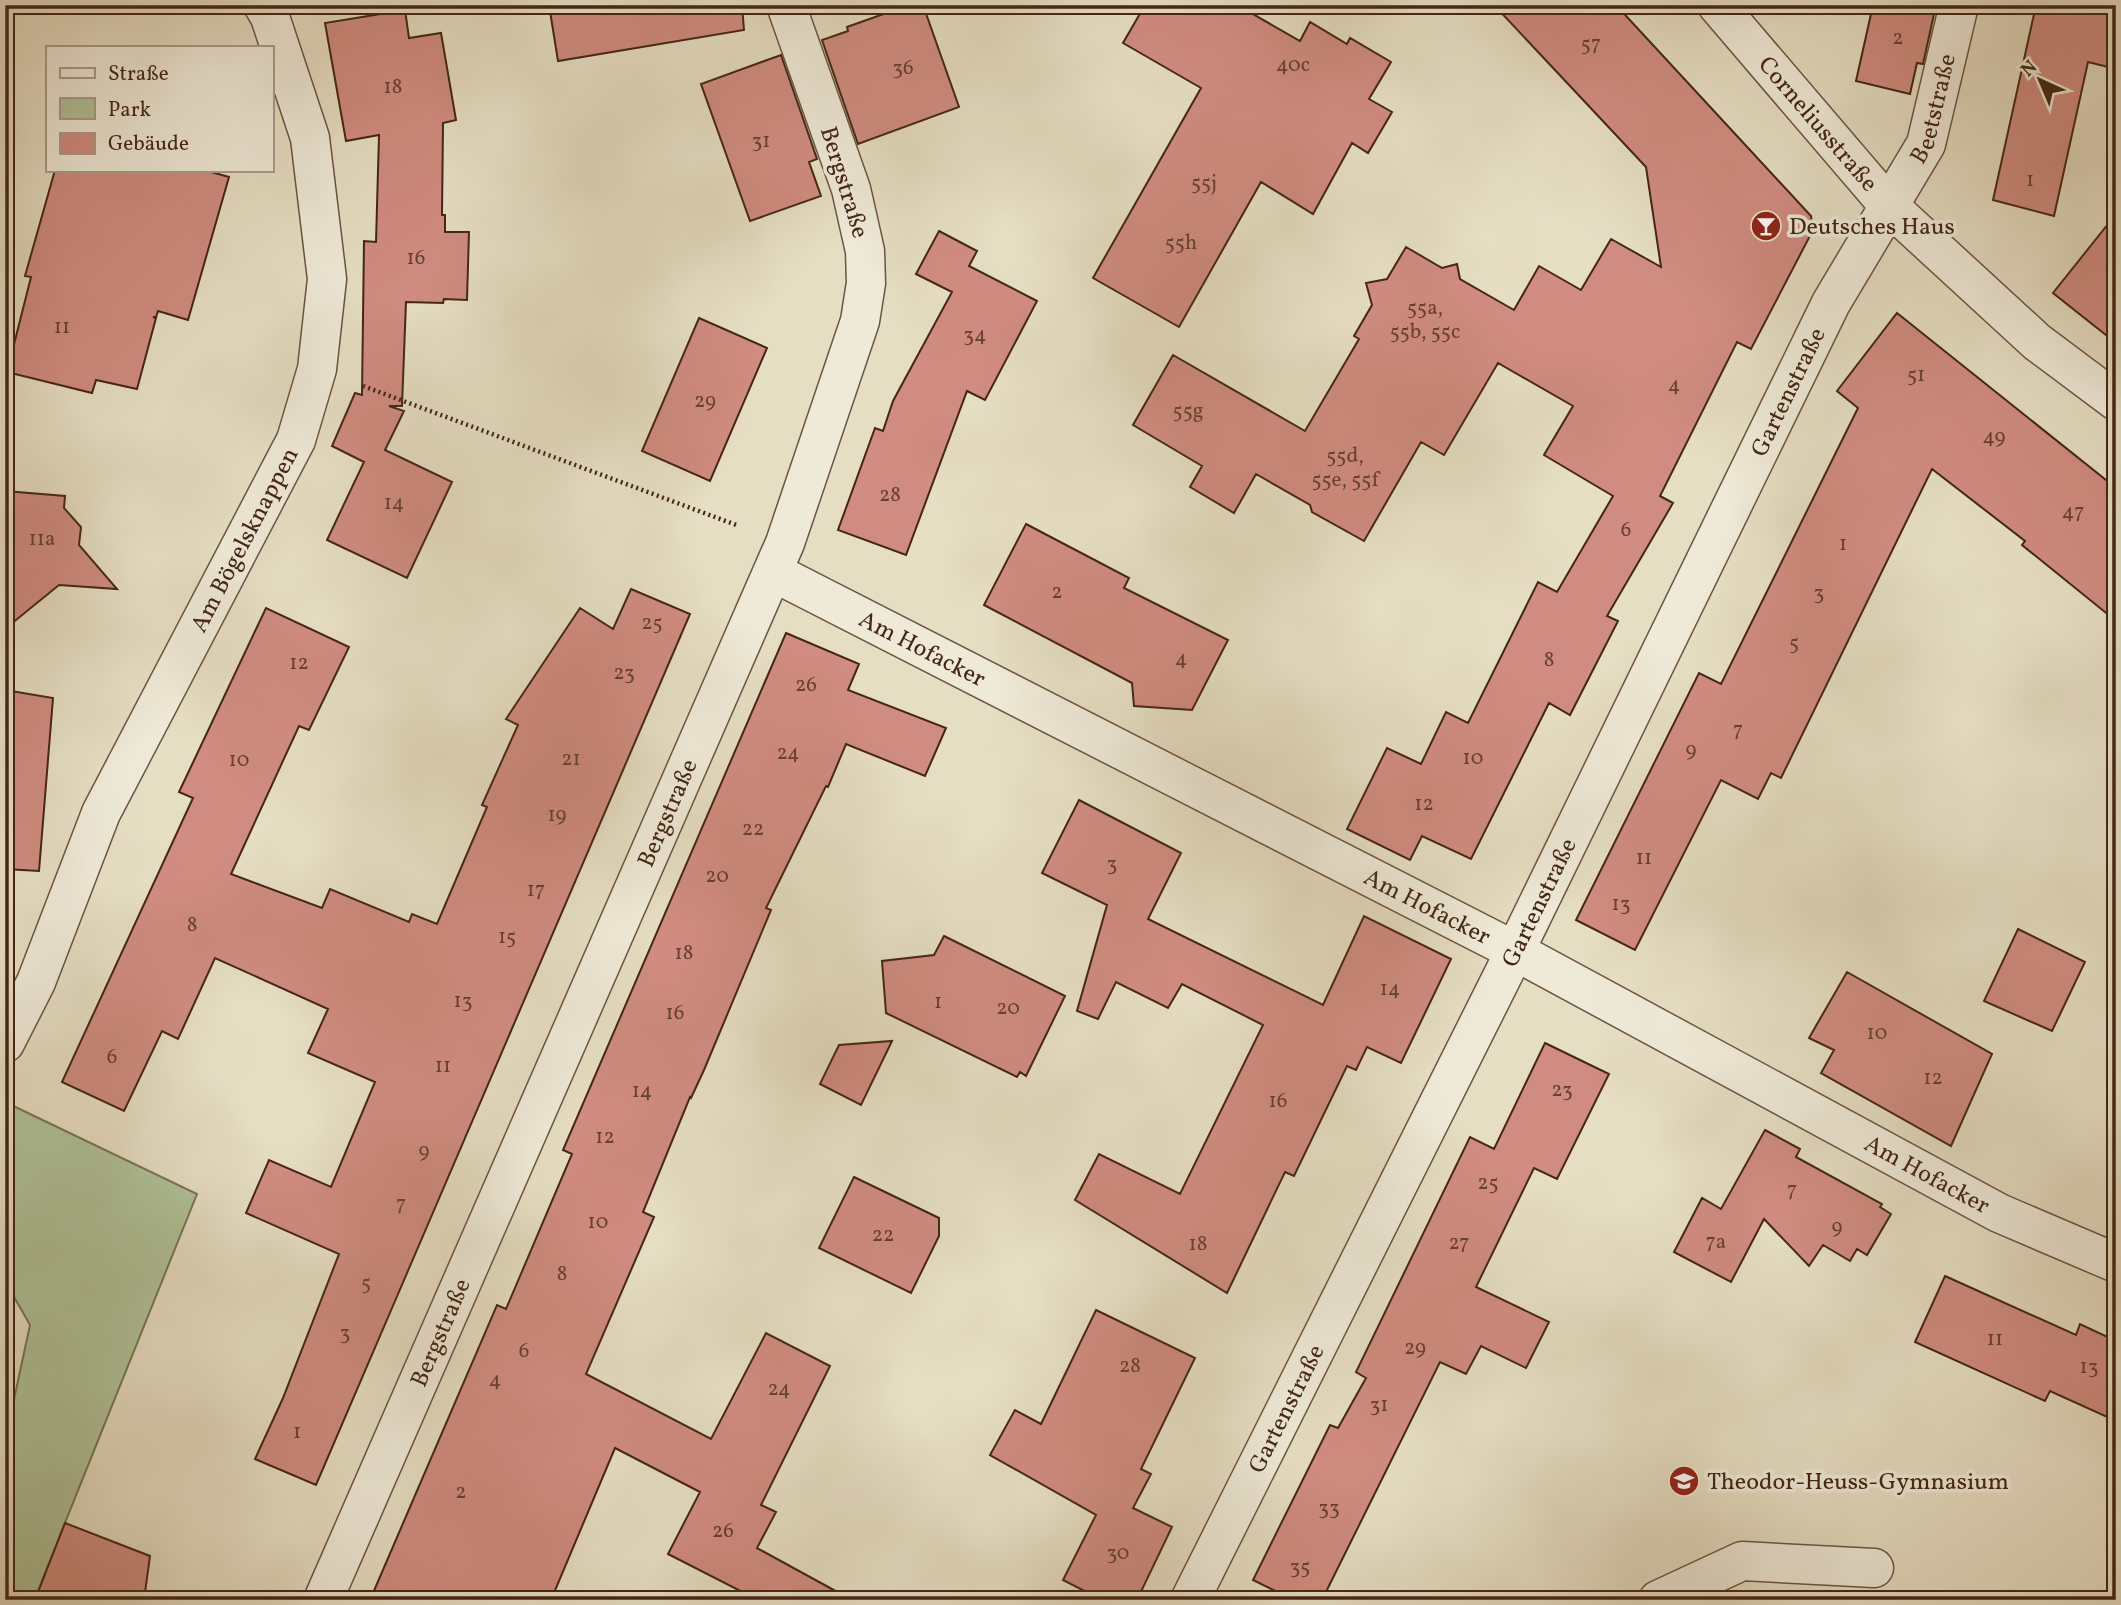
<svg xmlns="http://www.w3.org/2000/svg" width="2121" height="1605" viewBox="0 0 2121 1605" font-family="Vollkorn,serif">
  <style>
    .green { fill: #b0c298; stroke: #7a7456; stroke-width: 2 }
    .building { fill: #d08c80; stroke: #442615; stroke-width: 2 }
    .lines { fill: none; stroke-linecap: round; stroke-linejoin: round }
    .minor-casing { stroke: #6c5440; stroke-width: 41 }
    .path { stroke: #442615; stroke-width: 4.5; stroke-dasharray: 2 3.5; stroke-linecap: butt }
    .minor { stroke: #efead8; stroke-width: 38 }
    .labels { text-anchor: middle; stroke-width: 7; stroke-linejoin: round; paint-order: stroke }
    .number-label { font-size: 21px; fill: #674030 }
    .street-label { font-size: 24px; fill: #442615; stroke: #efead8 }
    .poi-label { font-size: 24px; fill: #442615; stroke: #efead8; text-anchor: start }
  </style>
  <rect width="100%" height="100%" fill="#e6dec3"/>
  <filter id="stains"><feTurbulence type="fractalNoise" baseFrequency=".00286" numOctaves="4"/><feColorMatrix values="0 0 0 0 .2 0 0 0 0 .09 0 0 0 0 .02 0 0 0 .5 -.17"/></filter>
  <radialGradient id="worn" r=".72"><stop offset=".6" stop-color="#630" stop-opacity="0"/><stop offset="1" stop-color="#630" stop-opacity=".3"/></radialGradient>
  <path class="green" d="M5 1102 197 1194 34 1600H5V1441L30 1325 5 1281Z"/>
  <path class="building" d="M549 5H742L744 30 558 61Z
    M909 5H923L959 107 858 144 822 40 848 31 847 27Z
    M1145 5H1237L1300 41 1310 22 1347 44 1350 38 1391 62 1369 99 1392 112 1368 153 1352 143 1313 214 1261 182 1179 327 1093 278 1201 88 1123 43Z
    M1494 5H1616L1811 216 1813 230 1751 349 1737 342 1660 496 1673 503 1607 616 1618 621 1570 715 1549 703 1471 859 1422 836 1410 860 1347 829 1387 748 1421 764 1446 712 1468 723 1538 582 1557 592 1613 496 1544 455 1573 406 1498 363 1444 455 1421 442 1364 541 1312 512 1310 505 1256 474 1234 513 1190 487 1202 466 1133 425 1173 355 1305 431 1359 339 1354 336 1372 305 1366 283 1387 279 1406 247 1442 268 1457 264 1460 279 1514 310 1539 266 1581 290 1611 239 1661 267 1646 167Z
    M1873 5H1936L1923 64 1917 63 1910 94 1856 81Z
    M2036 5H2116V69L2088 62 2054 216 1993 200Z
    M405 10 409 38 441 33 456 120 443 123 442 215H445V232H469L467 300 444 299 443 303 406 302 402 406H389L404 411 385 450 452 482 407 578 327 540 364 462 332 446 355 393 362 395 364 241 376 242 379 135 346 141 325 23Z
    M781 55 817 159 809 162 821 196 750 221 701 84Z
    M55 170H204L229 177 188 320 158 311 156 317H153L156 318 137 389 96 380 92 393 7 372 31 277 25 276Z
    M2116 214V343L2053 293Z
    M939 231 977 251 969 266 1037 301 985 400 967 391 906 555 838 530 875 428 883 431 893 401 952 292 916 274Z
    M1897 313 2116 488V621L2022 545 2025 541 1932 469 1781 778 1771 773 1758 799 1721 780 1635 950 1576 920 1699 673 1721 684 1858 408 1837 391Z
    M699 318 767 348 710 481 642 451Z
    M5 491 65 496 64 508 81 527 79 545 117 589 59 585 5 629Z
    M1026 524 1129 578 1124 588 1228 640 1192 710 1134 706 1132 683 984 605Z
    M631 589 690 614 316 1485 255 1459 283 1398 339 1254 246 1213 269 1160 331 1187 375 1082 308 1053 328 1009 215 958 178 1039 162 1031 124 1111 62 1082 193 798 179 792 266 608 349 647 309 730 299 726 231 874 322 908 330 889 409 922 412 914 437 924 487 807 482 805 518 725 506 719 580 608 613 629Z
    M786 633 859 664 848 690 946 728 925 776 846 744 828 787 826 786 766 908 771 910 704 1070 691 1098 690 1097 643 1212 654 1217 586 1374 711 1439 766 1333 830 1366 761 1505 776 1512 757 1548 852 1600H758L668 1554 700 1492 615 1448 551 1600H370L497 1305 506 1309 572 1154 563 1150Z
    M5 690 53 698 39 871 5 869Z
    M1079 800 1181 853 1148 919 1323 1005 1364 916 1451 959 1401 1063 1367 1047 1356 1070 1347 1066 1294 1176 1285 1172 1227 1293 1075 1200 1099 1154 1180 1194 1263 1025 1182 984 1168 1008 1116 982 1098 1019 1077 1011 1107 905 1042 873Z
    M2018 929 2085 962 2052 1031 1984 1001Z
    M944 936 1065 996 1026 1076 1020 1072 1017 1077 886 1013 882 961 934 955Z
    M1847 972 1992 1054 1951 1146 1821 1073 1834 1050 1809 1038Z
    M892 1041 861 1105 820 1084 839 1045Z
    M1545 1043 1609 1074 1557 1179 1534 1168 1476 1287 1549 1322 1526 1368 1481 1346 1466 1374 1440 1362 1322 1600H1294L1253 1580 1330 1425 1338 1428 1366 1378 1356 1372 1470 1137 1494 1149Z
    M1765 1130 1800 1149 1796 1157 1882 1204 1880 1207 1891 1214 1867 1255 1857 1249 1850 1261 1823 1245 1809 1266 1764 1219 1731 1282 1674 1252 1702 1198 1721 1209Z
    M854 1177 939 1218V1236L911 1293 819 1248Z
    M1945 1276 2076 1335 2080 1324 2116 1341V1421L2050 1391 2045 1401 1915 1342Z
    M1096 1310 1195 1358 1141 1469 1151 1474 1133 1508 1172 1527 1137 1600H1102L1063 1580 1096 1515 990 1455 1015 1410 1041 1424Z
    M65 1523 150 1556 144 1600H35Z"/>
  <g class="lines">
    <g class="minor-casing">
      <g id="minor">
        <path id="s1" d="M1717 5 1889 206 2037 342 2116 401"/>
        <path id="s2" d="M773 572 1515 951 1999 1213 2116 1263"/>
        <path id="s3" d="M5 1043 36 982 101 813 296 440 317 369 327 279 310 138 270 17 263 5"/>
        <path id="s4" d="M323 1600 785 543 860 321 866 283 865 251 851 189 786 5"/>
        <path id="s5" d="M1190 1600 1515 951 1831 303 1926 144 1959 5"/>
        <path d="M1658 1600 1742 1561 1874 1568"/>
      </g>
    </g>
    <path class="path" d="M319 10 353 5
      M363 386 739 526"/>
    <use href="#minor" class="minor"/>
  </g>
  <defs>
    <g id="bar-disc" transform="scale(1.575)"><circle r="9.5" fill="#8f2418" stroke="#efead8"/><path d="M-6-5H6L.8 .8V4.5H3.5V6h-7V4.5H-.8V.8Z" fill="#fff"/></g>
    <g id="school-disc" transform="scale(1.575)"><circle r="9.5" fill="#8f2418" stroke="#efead8"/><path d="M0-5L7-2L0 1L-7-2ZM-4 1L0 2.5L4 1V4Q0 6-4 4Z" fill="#fff"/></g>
  </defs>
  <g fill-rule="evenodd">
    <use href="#bar-disc" x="1766" y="226"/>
    <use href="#school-disc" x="1684" y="1481"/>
  </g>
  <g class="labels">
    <g class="number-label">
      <text x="1898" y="44">2</text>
      <text x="1591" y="50">57</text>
      <text x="1293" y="71">40c</text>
      <text x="903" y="74">36</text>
      <text x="393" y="93">18</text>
      <text x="761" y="147">31</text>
      <text x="2030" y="186">1</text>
      <text x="1204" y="189">55j</text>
      <text x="1181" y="249">55h</text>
      <text x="416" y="264">16</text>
      <text x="1425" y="314">55a,<tspan x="1425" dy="24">55b, 55c</tspan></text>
      <text x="62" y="333">11</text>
      <text x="975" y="341">34</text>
      <text x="1916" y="381">51</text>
      <text x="1674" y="391">4</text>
      <text x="705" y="407">29</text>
      <text x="1188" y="417">55g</text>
      <text x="1994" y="443">49</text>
      <text x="1345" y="462">55d,<tspan x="1345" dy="24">55e, 55f</tspan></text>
      <text x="890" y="501">28</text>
      <text x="394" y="509">14</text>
      <text x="2073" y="518">47</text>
      <text x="1626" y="536">6</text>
      <text x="42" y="545">11a</text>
      <text x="1843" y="550">1</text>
      <text x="1057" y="598">2</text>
      <text x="1819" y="599">3</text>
      <text x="652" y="629">25</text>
      <text x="1794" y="649">5</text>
      <text x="1181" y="665">4</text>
      <text x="1549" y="666">8</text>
      <text x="299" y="669">12</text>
      <text x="624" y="679">23</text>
      <text x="806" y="691">26</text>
      <text x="1738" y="736">7</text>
      <text x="1691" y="756">9</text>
      <text x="788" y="759">24</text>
      <text x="1473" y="764">10</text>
      <text x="571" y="765">21</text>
      <text x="239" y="766">10</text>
      <text x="1424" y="810">12</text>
      <text x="557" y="821">19</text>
      <text x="753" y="835">22</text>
      <text x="1644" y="864">11</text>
      <text x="1112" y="870">3</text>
      <text x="717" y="882">20</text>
      <text x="536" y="896">17</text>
      <text x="1621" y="910">13</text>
      <text x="192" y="931">8</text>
      <text x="507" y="943">15</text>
      <text x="684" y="959">18</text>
      <text x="1390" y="995">14</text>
      <text x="463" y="1007">13</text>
      <text x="938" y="1008">1</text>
      <text x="1008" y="1014">20</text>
      <text x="675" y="1019">16</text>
      <text x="1877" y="1039">10</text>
      <text x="112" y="1063">6</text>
      <text x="443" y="1072">11</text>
      <text x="1933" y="1084">12</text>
      <text x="1562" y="1096">23</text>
      <text x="642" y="1097">14</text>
      <text x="1278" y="1107">16</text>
      <text x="605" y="1143">12</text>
      <text x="424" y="1157">9</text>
      <text x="1488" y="1189">25</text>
      <text x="1792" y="1196">7</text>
      <text x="401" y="1210">7</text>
      <text x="598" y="1228">10</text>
      <text x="1837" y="1233">9</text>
      <text x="883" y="1241">22</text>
      <text x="1716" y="1248">7a</text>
      <text x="1459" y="1249">27</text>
      <text x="1198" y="1250">18</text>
      <text x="562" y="1280">8</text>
      <text x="366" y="1289">5</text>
      <text x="345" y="1339">3</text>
      <text x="1995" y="1345">11</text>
      <text x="1415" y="1354">29</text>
      <text x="524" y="1357">6</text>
      <text x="1130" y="1372">28</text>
      <text x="2089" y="1373">13</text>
      <text x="495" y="1386">4</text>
      <text x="779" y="1395">24</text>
      <text x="1379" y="1411">31</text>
      <text x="297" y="1438">1</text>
      <text x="461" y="1498">2</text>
      <text x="1329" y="1514">33</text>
      <text x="723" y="1537">26</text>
      <text x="1118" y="1559">30</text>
      <text x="1300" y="1573">35</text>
    </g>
    <g class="street-label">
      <text dy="8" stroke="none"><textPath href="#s5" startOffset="1668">Beetstraße</textPath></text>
      <text dy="8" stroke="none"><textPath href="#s1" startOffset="156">Corneliusstraße</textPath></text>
      <text transform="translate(845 182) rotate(73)" y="8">Bergstraße</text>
      <text dy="8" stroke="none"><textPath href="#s5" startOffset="1348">Gartenstraße</textPath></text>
      <text dy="8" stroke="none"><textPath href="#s3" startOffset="558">Am Bögelsknappen</textPath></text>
      <text dy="8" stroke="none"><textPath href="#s2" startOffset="168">Am Hofacker</textPath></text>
      <text dy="8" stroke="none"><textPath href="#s4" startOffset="859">Bergstraße</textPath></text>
      <text dy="8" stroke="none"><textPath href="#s5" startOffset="780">Gartenstraße</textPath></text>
      <text dy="8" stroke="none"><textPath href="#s2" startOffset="735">Am Hofacker</textPath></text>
      <text dy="8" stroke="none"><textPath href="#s2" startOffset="1302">Am Hofacker</textPath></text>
      <text dy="8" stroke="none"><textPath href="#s4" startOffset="292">Bergstraße</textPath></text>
      <text dy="8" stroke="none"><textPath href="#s5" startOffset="214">Gartenstraße</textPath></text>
    </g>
    <g class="poi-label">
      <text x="1789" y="234">Deutsches Haus</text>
      <text x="1707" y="1489">Theodor-Heuss-Gymnasium</text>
    </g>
  </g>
  <rect width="2121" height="1605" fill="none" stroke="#e6dec3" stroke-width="28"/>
  <rect x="7" y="7" width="2107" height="1591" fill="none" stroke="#442615" stroke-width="3.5"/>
  <rect x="14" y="14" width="2093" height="1577" fill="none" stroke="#442615" stroke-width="2"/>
  <rect x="46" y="46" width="228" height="126" fill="#efead8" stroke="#ab9c8a" stroke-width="2"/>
  <rect x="60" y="68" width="35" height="10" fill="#efead8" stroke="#ab9c8a" stroke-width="2"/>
  <text x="108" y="80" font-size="21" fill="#442615">Straße</text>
  <rect x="60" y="98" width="35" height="21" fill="#b0c298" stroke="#ab9c8a" stroke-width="2"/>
  <text x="108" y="116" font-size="21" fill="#442615">Park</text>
  <rect x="60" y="133" width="35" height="21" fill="#d08c80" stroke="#ab9c8a" stroke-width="2"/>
  <text x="108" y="150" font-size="21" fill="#442615">Gebäude</text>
  <g transform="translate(2040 80) rotate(316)" stroke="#efead8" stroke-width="5" paint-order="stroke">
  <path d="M0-5L12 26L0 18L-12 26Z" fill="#442615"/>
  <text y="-10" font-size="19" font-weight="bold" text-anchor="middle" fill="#442615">N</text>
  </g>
  <rect width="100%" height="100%" filter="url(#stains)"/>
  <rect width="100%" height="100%" fill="url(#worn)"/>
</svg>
